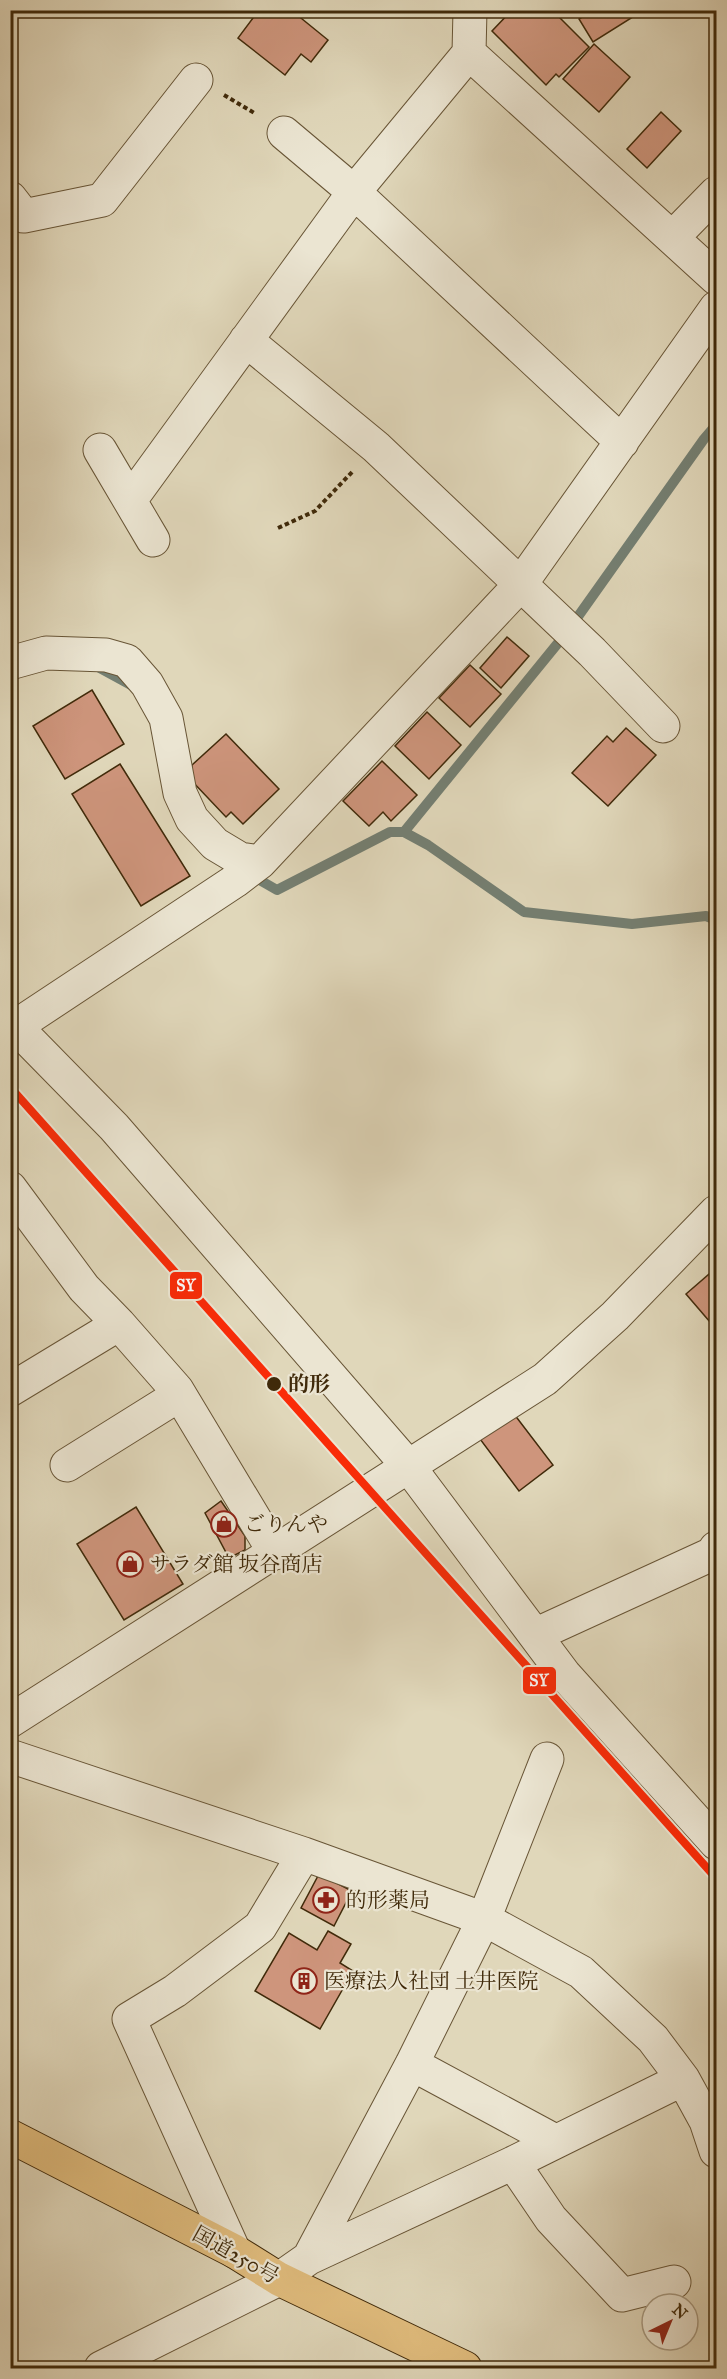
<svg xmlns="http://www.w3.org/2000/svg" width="727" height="2379" viewBox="0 0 727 2379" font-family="'IM FELL Great Primer','Noto Serif JP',serif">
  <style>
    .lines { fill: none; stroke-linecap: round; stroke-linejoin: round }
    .stream { stroke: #747f72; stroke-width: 10 }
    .building { fill: #ce957c; stroke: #402a0a; stroke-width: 1.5 }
    .minor-casing { stroke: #685536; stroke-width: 35 }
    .highway-casing { stroke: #402a0a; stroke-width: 35 }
    .path { stroke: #402a0a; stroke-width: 4; stroke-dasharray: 4.5 3; stroke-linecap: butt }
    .minor { stroke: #ebe5d2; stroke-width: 33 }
    .highway { stroke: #e0bc7d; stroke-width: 33 }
    .rail-1-casing { stroke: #ebe5d2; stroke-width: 12 }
    .rail-1 { stroke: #fa2b08; stroke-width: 8 }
    .stop-dot { fill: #402a0a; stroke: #ebe5d2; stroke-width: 2 }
    .labels { text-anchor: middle; stroke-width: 4.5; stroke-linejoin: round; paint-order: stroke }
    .stop-label { font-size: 21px; font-weight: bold; fill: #402a0a; stroke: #ebe5d2; text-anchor: start }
    .poi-label { font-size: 21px; fill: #402a0a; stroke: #ebe5d2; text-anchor: start }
    .street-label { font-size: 21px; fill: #402a0a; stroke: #ebe5d2 }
    .line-badge { stroke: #ebe5d2; stroke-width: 2 }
    .badge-label { font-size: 16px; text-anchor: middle; font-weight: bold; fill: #fff }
  </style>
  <rect width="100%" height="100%" fill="#e0d7ba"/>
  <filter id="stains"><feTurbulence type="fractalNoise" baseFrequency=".00333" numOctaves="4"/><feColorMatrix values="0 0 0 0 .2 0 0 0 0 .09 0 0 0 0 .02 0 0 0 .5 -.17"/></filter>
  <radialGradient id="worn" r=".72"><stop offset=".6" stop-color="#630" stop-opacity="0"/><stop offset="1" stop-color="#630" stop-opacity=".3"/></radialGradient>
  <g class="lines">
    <path class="stream" d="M100 668 133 686
      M404 832 567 632 704 439 716 425
      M251 875 277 890 390 832H404L428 845 524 912 632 924 706 916 716 920"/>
  </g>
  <path class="building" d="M259 10H291L328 40 311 62 301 54 285 75 238 38Z
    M512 10H540L544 14 547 10H552L589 47 559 77 556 74 546 85 492 31Z
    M593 10H644L593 42 579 19Z
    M594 44 630 77 599 112 563 79Z
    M661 112 681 131 647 168 627 149Z
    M507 637 529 656 501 688 480 668Z
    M470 665 501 694 470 727 439 698Z
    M92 690 124 744 65 779 33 726Z
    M427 712 461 745 429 779 395 746Z
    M626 728 656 755 608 806 572 773 607 736 613 742Z
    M226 734 279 789 243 824 231 812 226 817 190 779 192 765Z
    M382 761 417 795 391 821 383 812 369 826 343 801Z
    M120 764 190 876 141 906 72 794Z
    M716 1268V1329L686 1294Z
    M514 1414 553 1465 519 1491 480 1439Z
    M221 1501 245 1536V1550L229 1558 205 1513Z
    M136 1507 183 1584 124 1620 77 1544Z
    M319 1874 352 1891 334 1926 301 1908Z
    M328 1931 351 1944 340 1963 353 1971 320 2029 255 1991 289 1933 317 1950Z"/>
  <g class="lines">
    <g class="minor-casing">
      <path id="minor" d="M469 53 716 278
        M284 133 354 192 622 442
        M10 198 24 216 102 200 196 80
        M673 237 716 193
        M246 340 376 447 592 652 663 726
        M100 450 153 540
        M131 499 354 192 469 53 470 10
        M10 663 46 653 106 655 127 661 147 684 166 718 180 793 192 819 215 844 240 859 260 862
        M10 1021 114 1127 409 1467 564 1674 716 1843
        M16 1026 235 881 260 862 520 585 716 308
        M10 1188 84 1288 119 1324 177 1390 275 1553
        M10 1390 119 1324
        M67 1465 179 1395
        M535 1635 712 1554 716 1548
        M10 1721 545 1379 615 1316 716 1212
        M10 1756 304 1854 484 1919 581 1972 653 2039 683 2079 706 2121 716 2151
        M412 2064 555 2141
        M513 2163 551 2219 622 2295 674 2282
        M234 2251 129 2019 175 1991 260 1927 304 1854
        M309 2258 513 2163 683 2079
        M101 2368 279 2279 309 2258 412 2064 484 1919 547 1759"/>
    </g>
    <g class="highway-casing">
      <path id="highway" d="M10 2136 234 2251 279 2279 465 2368"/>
    </g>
    <path class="path" d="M224 95 256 114
      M278 528 315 511 353 471"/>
    <use href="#minor" class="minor"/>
    <use href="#highway" class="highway"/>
    <g class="rail-1-casing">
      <path id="rail-1" d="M10 1087C244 1352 481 1614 716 1878"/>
    </g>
    <use href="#rail-1" class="rail-1"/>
  </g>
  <defs>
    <g id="shop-ring" transform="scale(1.35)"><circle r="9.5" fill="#ebe5d2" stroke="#8f2418" stroke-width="1.5"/><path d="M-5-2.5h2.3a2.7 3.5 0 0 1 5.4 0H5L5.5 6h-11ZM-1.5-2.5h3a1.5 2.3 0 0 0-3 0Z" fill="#8f2418"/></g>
    <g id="pharmacy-ring" transform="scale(1.35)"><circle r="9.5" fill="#ebe5d2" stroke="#8f2418" stroke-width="1.5"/><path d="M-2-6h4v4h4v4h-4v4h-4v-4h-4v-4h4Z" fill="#8f2418"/></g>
    <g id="building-ring" transform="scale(1.35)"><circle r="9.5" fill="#ebe5d2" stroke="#8f2418" stroke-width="1.5"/><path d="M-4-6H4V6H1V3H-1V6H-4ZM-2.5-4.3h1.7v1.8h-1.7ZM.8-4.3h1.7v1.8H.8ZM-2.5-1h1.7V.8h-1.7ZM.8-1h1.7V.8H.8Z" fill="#8f2418"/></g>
  </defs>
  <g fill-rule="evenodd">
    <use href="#shop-ring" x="224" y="1524"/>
    <use href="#shop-ring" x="130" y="1564"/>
    <use href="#pharmacy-ring" x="326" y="1900"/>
    <use href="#building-ring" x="304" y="1981"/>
  </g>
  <circle class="stop-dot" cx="274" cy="1384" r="8"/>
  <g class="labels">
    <g class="stop-label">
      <text x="288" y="1391">的形</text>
    </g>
    <g class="poi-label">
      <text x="244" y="1531">ごりんや</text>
      <text x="150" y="1571">サラダ館 坂谷商店</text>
      <text x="346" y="1907">的形薬局</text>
      <text x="324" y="1988">医療法人社団 土井医院</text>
    </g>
    <g class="street-label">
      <text transform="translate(236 2255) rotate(29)" y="7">国道250号</text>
    </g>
  </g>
  <g class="line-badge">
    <rect x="169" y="1271" width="34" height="29" rx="6" fill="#fa2b08"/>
    <rect x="522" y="1666" width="35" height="29" rx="6" fill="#fa2b08"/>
  </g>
  <g class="badge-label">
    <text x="186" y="1291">SY</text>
    <text x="539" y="1686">SY</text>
  </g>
  <rect width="727" height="2379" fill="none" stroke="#e0d7ba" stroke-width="36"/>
  <rect x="12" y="12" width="703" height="2355" fill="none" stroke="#402a0a" stroke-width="3"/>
  <rect x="18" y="18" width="691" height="2343" fill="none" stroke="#402a0a" stroke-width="1.5"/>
  <g transform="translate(670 2322) rotate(43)"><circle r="28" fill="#ebe5d2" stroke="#a79a82" stroke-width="1.5"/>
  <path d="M0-4.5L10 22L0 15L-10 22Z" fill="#8f2418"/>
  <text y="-9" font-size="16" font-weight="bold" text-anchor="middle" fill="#402a0a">N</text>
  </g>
  <rect width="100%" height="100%" filter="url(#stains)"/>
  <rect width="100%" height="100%" fill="url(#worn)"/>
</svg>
